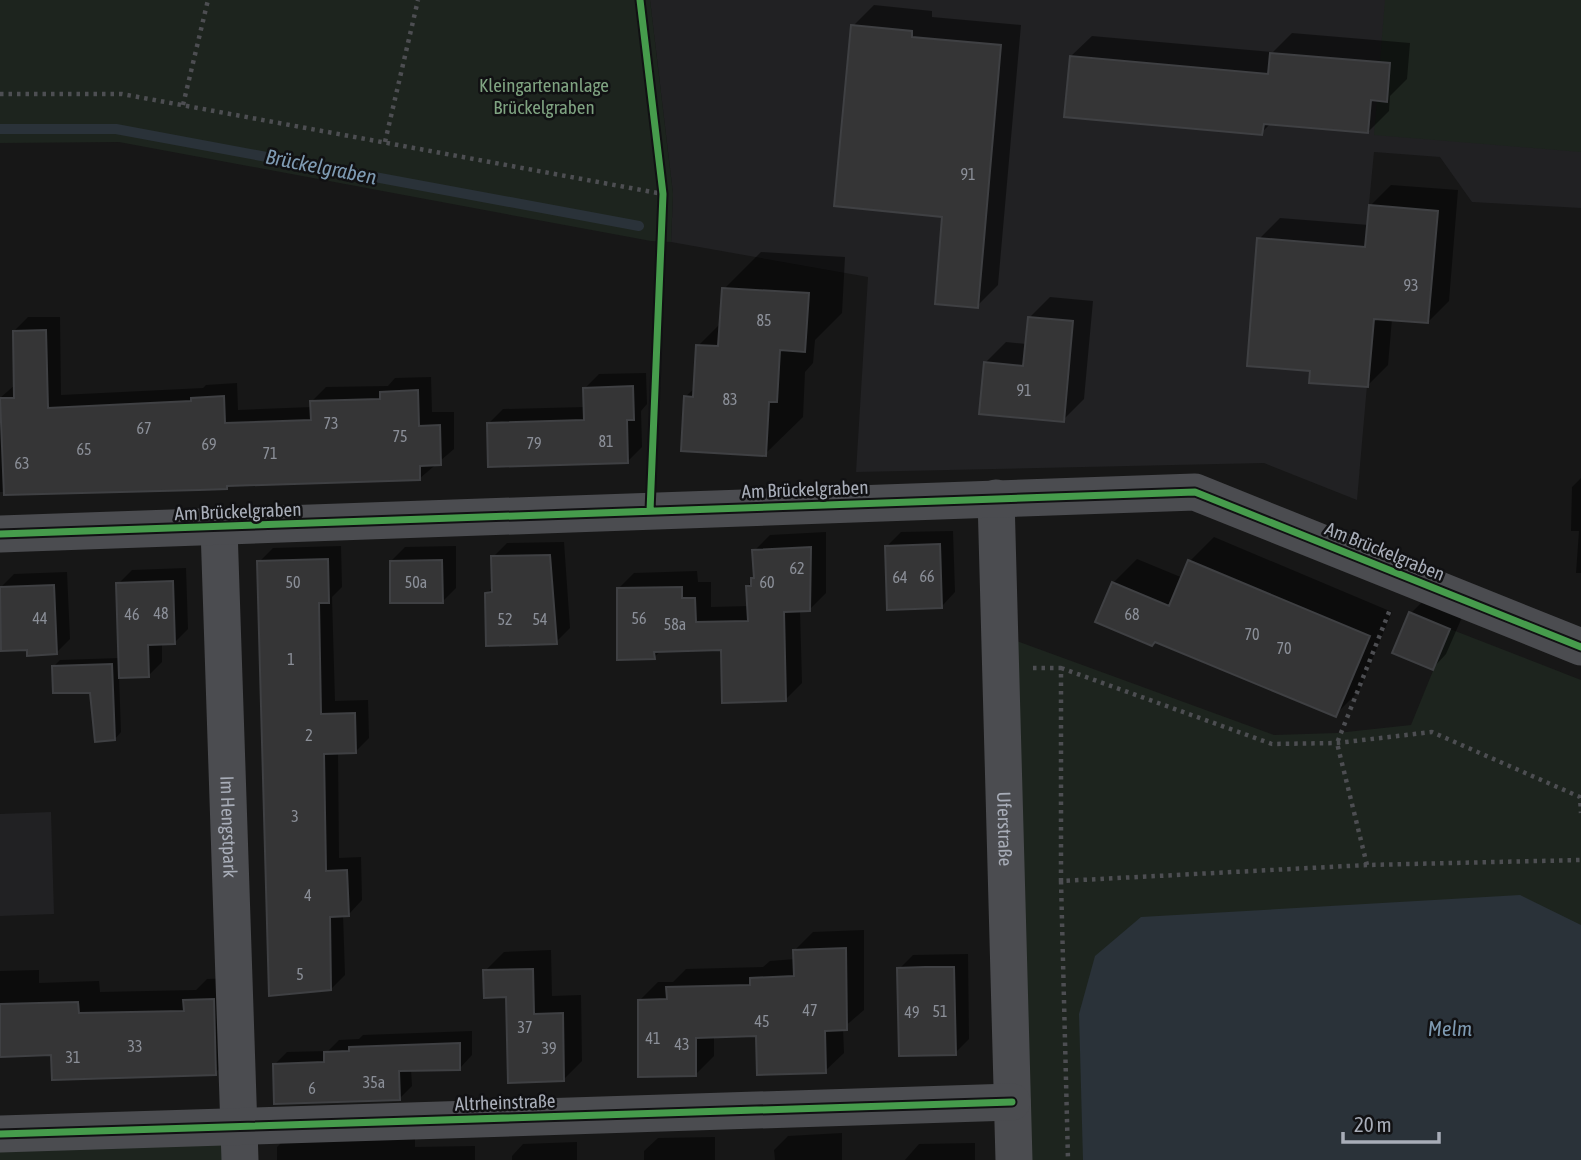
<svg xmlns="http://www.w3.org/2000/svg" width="1581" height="1160" viewBox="0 0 1581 1160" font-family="'Asap Condensed',sans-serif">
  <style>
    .built { fill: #212123 }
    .green { fill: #1d241e }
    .water { fill: #2a3239 }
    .shadow { fill: #0007 }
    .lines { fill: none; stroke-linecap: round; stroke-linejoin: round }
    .stream { stroke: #2a3239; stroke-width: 10 }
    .building { fill: #353536; stroke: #3f4043; stroke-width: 2 }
    .path { stroke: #4d4e52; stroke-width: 4.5; stroke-dasharray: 3.5 5; stroke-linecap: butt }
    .minor { stroke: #4b4c50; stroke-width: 37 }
    .cycleway-casing { stroke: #111113; stroke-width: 11 }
    .cycleway { stroke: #469c4c; stroke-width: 7 }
    .labels { text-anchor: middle; stroke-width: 5; stroke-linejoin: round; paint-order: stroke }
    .number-label { font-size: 16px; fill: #8b8f98 }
    .park-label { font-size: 19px; fill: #7fa381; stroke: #111113 }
    .street-label { font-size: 19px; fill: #a8adb8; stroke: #111113 }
    .water-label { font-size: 21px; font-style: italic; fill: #7f9bb3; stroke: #111113 }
  </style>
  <rect width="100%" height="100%" fill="#171717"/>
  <path class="built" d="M650 0H1581V208L1472 202 1440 157 1374 152 1365 246 1379 248 1357 500 1264 463 856 472 868 277 671 242 673 194Z
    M51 812 54 914 0 916V814Z"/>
  <path class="green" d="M0 0H650L673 194 671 242 651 241 119 142 0 143Z
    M1385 0H1581V152L1374 135Z
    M1450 629 1581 680V1160H1032L1014 640 1274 735 1337 733 1411 725Z
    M239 1127 240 1160H0V1134Z"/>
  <path class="water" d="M1520 895 1581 925V1160H1083L1079 1014 1095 956 1141 917Z"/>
  <path class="shadow" d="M874 5 932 11V17L1021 25 998 285 977 306 944 215 853 26Z
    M1292 33 1410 43 1407 79 1390 96 1389 111 1368 132 1271 123 1261 133 1071 56 1092 36 1273 52Z
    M1391 185 1458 190 1449 301 1428 322 1392 319 1388 365 1367 386 1312 369 1259 239 1280 218 1369 225 1371 205Z
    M761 252 845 257 842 313 815 340 813 363 805 372 803 417 765 454 685 397 696 387 698 346 722 322 724 289Z
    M1050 297 1093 301 1084 399 1063 420 985 363 1006 342 1027 344 1029 318Z
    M28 317H60L61 395 203 388 206 385 237 383 238 410 312 407V401L326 387 388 386 395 378 431 377 432 412H454V449L419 479 230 484 227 487 199 489 0 492V398L16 384 14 331Z
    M646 373 647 404 641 411 642 447 628 461 489 423 503 409 585 407V388L599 374Z
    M1581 478V573H1576L1579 531H1571L1572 487Z
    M953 531 955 592 942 606 887 546 901 532Z
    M826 532V593L810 609 800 610 802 683 786 699 723 648 662 650 654 657 618 589 634 573 697 571 698 582H711V607L749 606 748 586 755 576 754 551 770 535Z
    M1214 537 1392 612 1359 691 1335 715 1113 583 1137 559 1183 578 1190 561Z
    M564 542 570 628 556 642 487 593 493 587V557L507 543Z
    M341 546 342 587 332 597 335 701 368 700 369 738 355 752H338L339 858 361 857 362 900 349 914H343L345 975 331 989 259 562 273 548Z
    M456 546V588L442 602 391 561 405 547Z
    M186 568 188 629 174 643H162V662L148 676H119L121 732 115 739 92 691 54 666 60 660 120 658 118 584 132 570Z
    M67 572 70 639 56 653 0 588 14 574Z
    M1425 599 1463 615 1446 654 1433 668 1411 613Z
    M864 930V1010L843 1028 844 1053 825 1071 758 1034 714 1036V1056L696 1074 639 1001 658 982H673L686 969 763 967 770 961 795 959 794 951 813 932Z
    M551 950 552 996 581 995 582 1061 564 1079 507 996 485 971 504 952Z
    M968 954 969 1039 955 1053 899 969 913 955Z
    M39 970V983L99 981 100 992 196 990 207 979 235 978 237 1051 215 1073 53 1054 0 1055V971Z
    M472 1031V1055L460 1068 411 1069 412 1086 399 1099 274 1065 287 1052 328 1051 339 1040 359 1039 363 1035Z
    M415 1129V1147L475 1146V1160H277V1147L291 1133Z
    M842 1133V1160H775L774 1150 788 1136Z
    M715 1137V1160H644V1151L658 1138Z
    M577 1142V1160H512V1156L523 1144Z
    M975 1143V1160H905L919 1144Z"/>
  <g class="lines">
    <path class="stream" d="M0 129H116L639 226"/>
  </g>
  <path class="building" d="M851 25 912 31V37L1001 45 978 308 935 304 942 217 834 206Z
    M1270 53 1390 63 1387 102 1371 100 1368 133 1264 124 1262 135 1064 117 1070 56 1268 74Z
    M1369 205 1438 211 1428 323 1374 319 1368 387 1309 383 1310 371 1247 366 1257 238 1365 247Z
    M722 288 809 293 805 352 780 350 777 402H769L766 456 681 451 684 396 693 397 696 345 718 346Z
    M1028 317 1073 321 1064 422 979 414 984 362 1023 366Z
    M46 330 48 408 191 401V398L224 396 225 423 311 420 310 401 380 399V392L418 390 419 426 440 425 441 465 420 466V480L227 486V489L199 490 4 495 0 398H14L13 331Z
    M633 386 634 420H627L628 463 488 467 487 423 584 420 583 388Z
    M940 544 942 608 887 610 885 546Z
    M811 547 810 611 784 612 786 701 722 703 721 650 654 652 655 659 617 660V588L682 587V598H695L696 622 748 621 746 586H751V578H754L752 550Z
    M550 555 557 644 486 646 485 593 492 592 491 556Z
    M328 559 329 603H319L321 714 355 713 356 753 324 754 326 871 347 870 349 916 330 917 331 990 269 996 257 561Z
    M442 560 443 603H390V561Z
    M1188 560 1370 636 1336 717 1155 642 1152 646 1095 622 1112 582 1169 606Z
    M173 581 175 644 148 645 149 677 119 678 116 583Z
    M54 585 57 654 27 656V650L1 651 0 587Z
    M1409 612 1450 629 1433 670 1392 653Z
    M112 664 115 740 95 742 90 693H53L52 666Z
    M846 948 847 1030 825 1031 826 1073 757 1075 756 1036 696 1038V1076L638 1077V1000L667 999 666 987 750 985V978L794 976 793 950Z
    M925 967H954L956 1055 899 1056 897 968Z
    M533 969 534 1014 563 1013 564 1081 508 1083 506 997 484 998 483 970Z
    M214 999 216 1075 52 1080 51 1055 0 1057V1004L78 1002 79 1013 184 1011 183 1000Z
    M460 1043V1070L399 1071 400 1100 274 1104 273 1064 324 1062V1052L349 1051V1047Z"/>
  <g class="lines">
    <path class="path" d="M0 94H122L663 194
      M183 105 208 0
      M385 142 418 0
      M1033 668H1061V881L1367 865 1581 860
      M1061 668 1272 744 1337 743 1432 732 1580 797 1581 813
      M1367 865 1337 743 1391 607
      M1061 881 1068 1160"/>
    <g class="minor">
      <path id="s1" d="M996 498 1014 1160"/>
      <path id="s2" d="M219 528 240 1160"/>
      <path d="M0 534 1195 492 1581 647"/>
      <path d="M0 1134 1012 1102"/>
    </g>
    <g class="cycleway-casing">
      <path id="cycleway" d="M640 0 663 194 650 511
        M0 534 1195 492 1581 647
        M0 1134 1012 1102"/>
    </g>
    <use href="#cycleway" class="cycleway"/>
  </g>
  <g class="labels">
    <g class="number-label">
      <text x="968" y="180">91</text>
      <text x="1411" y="291">93</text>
      <text x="764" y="326">85</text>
      <text x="1024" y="396">91</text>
      <text x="730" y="405">83</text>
      <text x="331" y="429">73</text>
      <text x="144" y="434">67</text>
      <text x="400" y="442">75</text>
      <text x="606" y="447">81</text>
      <text x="534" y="449">79</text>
      <text x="209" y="450">69</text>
      <text x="84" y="455">65</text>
      <text x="270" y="459">71</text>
      <text x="22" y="469">63</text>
      <text x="797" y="574">62</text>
      <text x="927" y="582">66</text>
      <text x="900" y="583">64</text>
      <text x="293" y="588">50</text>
      <text x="416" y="588">50a</text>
      <text x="767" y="588">60</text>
      <text x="161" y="619">48</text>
      <text x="132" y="620">46</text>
      <text x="1132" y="620">68</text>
      <text x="40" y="624">44</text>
      <text x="639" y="624">56</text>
      <text x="505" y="625">52</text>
      <text x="540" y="625">54</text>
      <text x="675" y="630">58a</text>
      <text x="1252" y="640">70</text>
      <text x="1284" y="654">70</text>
      <text x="291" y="665">1</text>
      <text x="309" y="741">2</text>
      <text x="295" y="822">3</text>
      <text x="308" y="901">4</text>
      <text x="300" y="980">5</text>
      <text x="810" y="1016">47</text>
      <text x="940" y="1017">51</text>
      <text x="912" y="1018">49</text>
      <text x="762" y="1027">45</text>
      <text x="525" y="1033">37</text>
      <text x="653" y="1044">41</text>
      <text x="682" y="1050">43</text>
      <text x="135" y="1052">33</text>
      <text x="549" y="1054">39</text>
      <text x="73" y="1063">31</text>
      <text x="374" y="1088">35a</text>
      <text x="312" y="1094">6</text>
    </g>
    <g class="park-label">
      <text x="544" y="92">Kleingartenanlage<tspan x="544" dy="22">Brückelgraben</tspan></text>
    </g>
    <g class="street-label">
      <text transform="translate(805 489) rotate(-2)" y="7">Am Brückelgraben</text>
      <text transform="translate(238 511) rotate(-2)" y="7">Am Brückelgraben</text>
      <text transform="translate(1385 551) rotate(22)" y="7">Am Brückelgraben</text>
      <text dy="7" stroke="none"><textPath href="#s2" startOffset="299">Im Hengstpark</textPath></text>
      <text dy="7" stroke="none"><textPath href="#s1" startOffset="331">Uferstraße</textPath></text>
      <text transform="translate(505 1102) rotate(-2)" y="7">Altrheinstraße</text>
    </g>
    <g class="water-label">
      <text transform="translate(321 167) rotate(11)" y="7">Brückelgraben</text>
      <text x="1450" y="1036">Melm</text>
    </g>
  </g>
  <path d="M1343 1132v10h96v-10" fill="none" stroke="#a8adb8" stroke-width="3.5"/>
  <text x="1354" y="1132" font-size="21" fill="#a8adb8" stroke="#111113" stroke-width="5" paint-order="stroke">20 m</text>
</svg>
